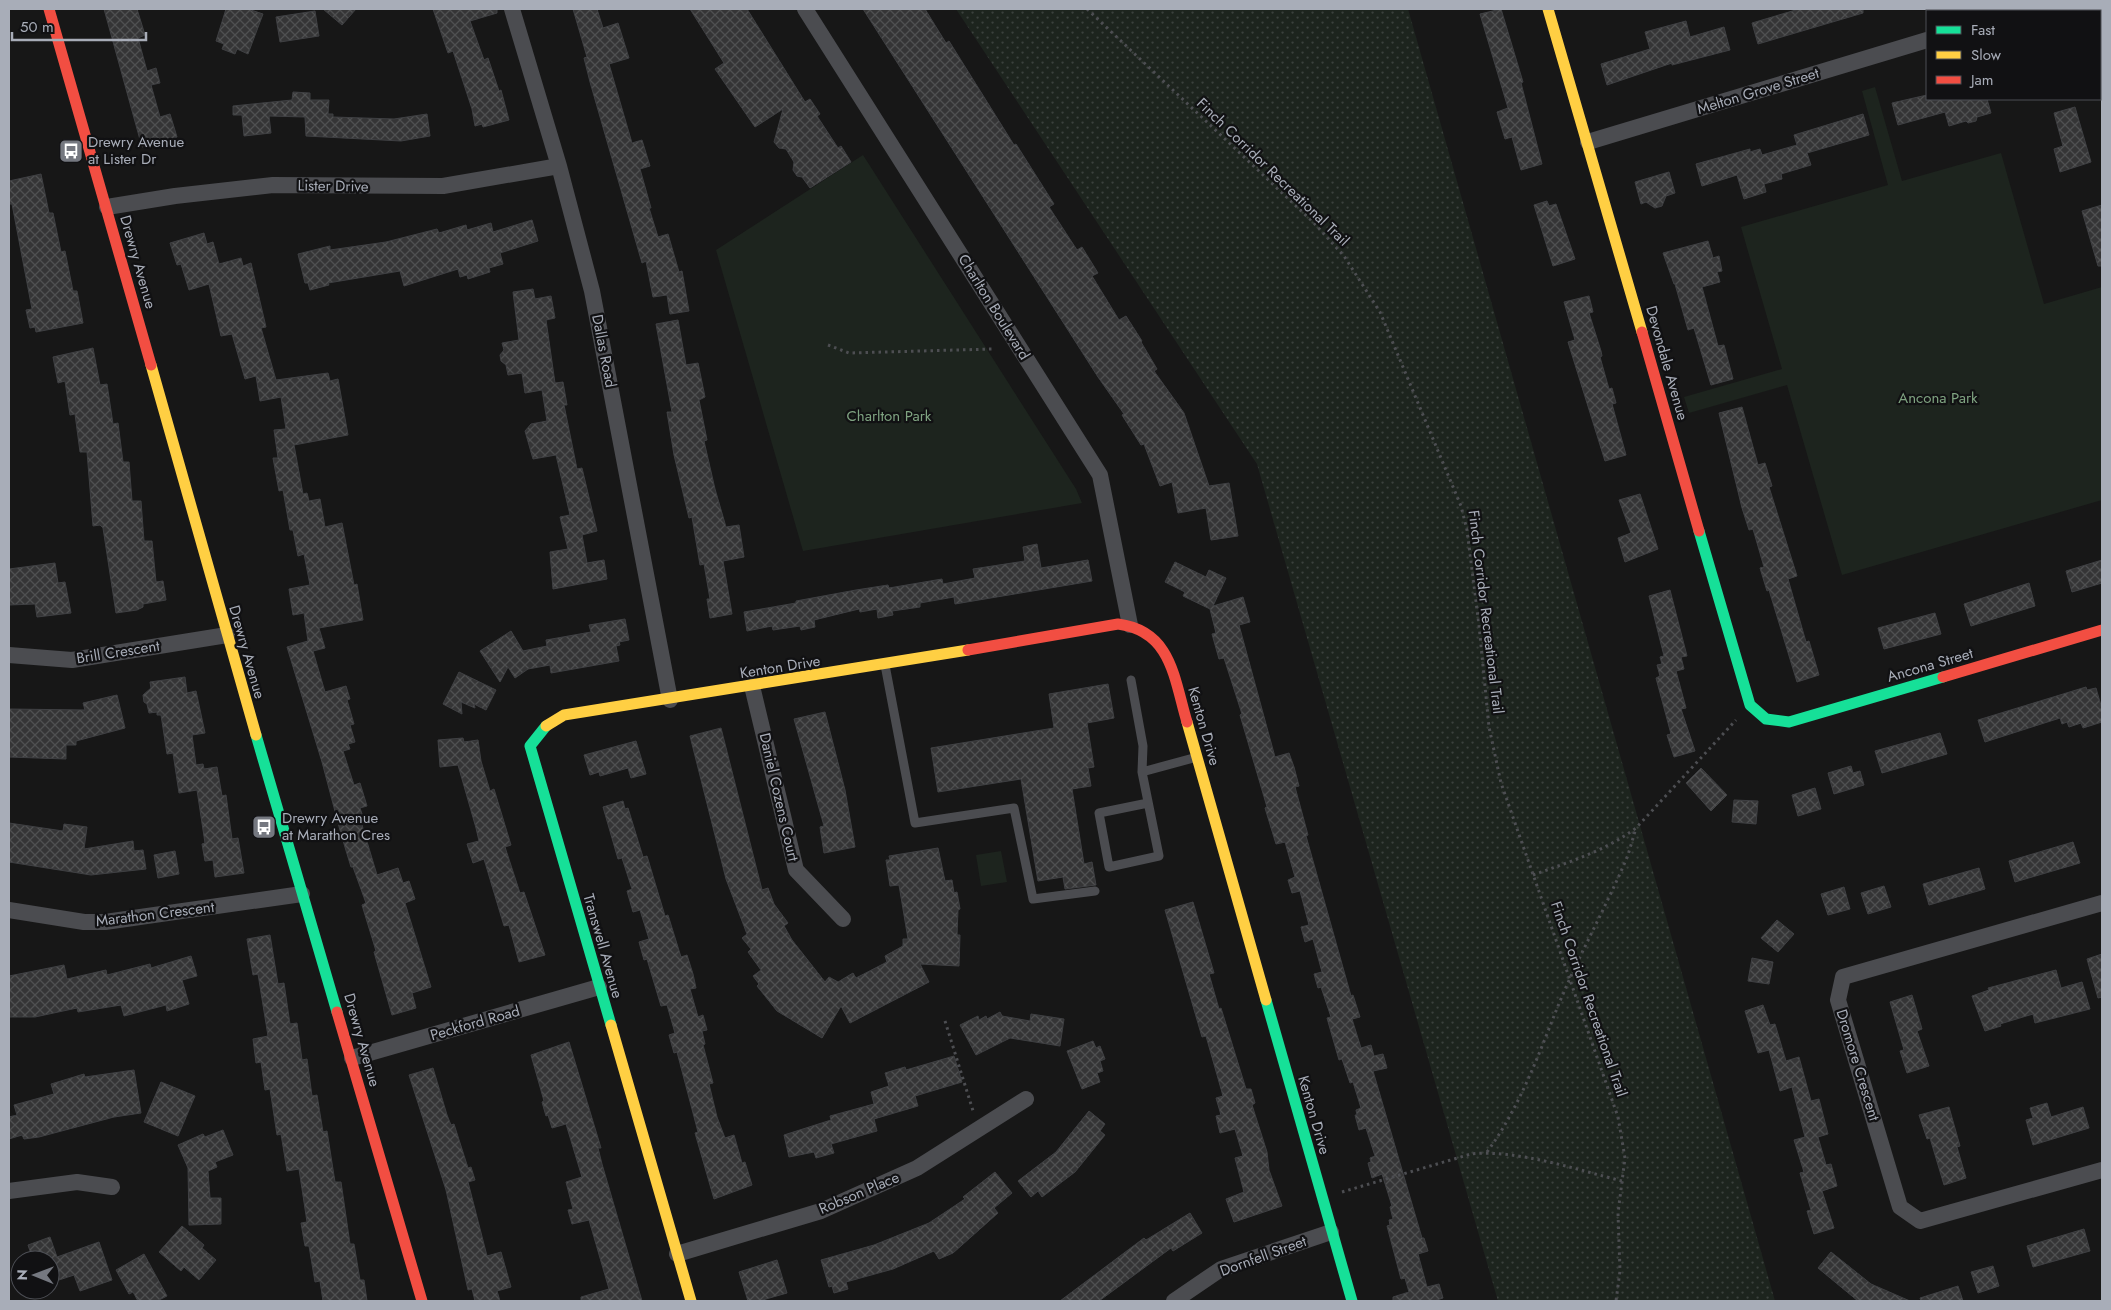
<svg xmlns="http://www.w3.org/2000/svg" width="2111" height="1310" viewBox="0 0 2111 1310" font-family="Jost,sans-serif">
  <style>
    .grass { fill: url(#grass-dots) }
    .green { fill: #1d241e }
    .building { fill: url(#building-cross-hatch); stroke: #3f4043 }
    .lines { fill: none; stroke-linecap: round; stroke-linejoin: round }
    .path { stroke: #4d4e52; stroke-width: 3; stroke-dasharray: 2.5 4; stroke-linecap: butt }
    .lane { stroke: #4b4c50; stroke-width: 9 }
    .street { stroke: #4b4c50; stroke-width: 16 }
    .fast { stroke: #16e098; stroke-width: 11 }
    .slow { stroke: #ffcf43; stroke-width: 11 }
    .jam { stroke: #f24e42; stroke-width: 11 }
    .labels { text-anchor: middle; stroke-width: 4.5; stroke-linejoin: round; paint-order: stroke }
    .street-label { font-size: 15px; fill: #a8adb8; stroke: #111113 }
    .poi-label { font-size: 15px; fill: #a8adb8; stroke: #111113; text-anchor: start }
    .park-label { font-size: 15px; fill: #7fa381; stroke: #111113 }
  </style>
  <defs>
    <pattern id="grass-dots" width="8" height="8" patternUnits="userSpaceOnUse" patternTransform="scale(1.25)"><rect width="8" height="8" fill="#1d241e"/><path d="M2 2h.1M6 6h.1" fill="none" stroke="#3b413d" stroke-width="1.8" stroke-linecap="round"/></pattern>
    <pattern id="building-cross-hatch" width="8" height="8" patternUnits="userSpaceOnUse" patternTransform="scale(1.25)"><rect width="8" height="8" fill="#353536"/><path d="M0 0l8 8M0 8l8-8" fill="none" stroke="#4f5051"/></pattern>
  </defs>
  <rect width="100%" height="100%" fill="#171717"/>
  <path class="grass" d="M956 9H1408L1775 1301H1498L1257 464Z"/>
  <path class="green" d="M1875 87 1902 181 2001 153 2044 304 2102 287V500L1842 575 1787 385 1689 413 1684 397 1782 369 1741 227 1888 185 1862 91Z
    M863 155 1076 489 1082 503 803 551 716 250Z
    M1001 851 1007 882 981 886 976 855Z"/>
  <path class="building" d="M104 9H137L145 35 138 38 147 71 156 68 160 83 151 85 160 117 170 114 177 137 142 147Z
    M226 9H248L263 14 248 54 237 49 235 54 222 49 224 44 216 41Z
    M323 9H356L342 25Z
    M433 9H497V13L470 21 484 60 488 58 499 91 501 90 509 120 483 127 482 124 475 126 472 109 453 51 448 53Z
    M573 9H597L603 28 618 23 629 58 609 64 632 143 642 140 650 166 640 169 651 208H649L658 237 668 234 679 272 682 271 689 311 670 314 667 295 653 297 646 261 642 263 590 82 584 58 587 57Z
    M690 9H747L805 102 810 99 820 114 817 116 838 148 841 146 851 162 810 188 802 177 797 176 793 170 794 162 786 149 779 148 774 142 783 109 755 127 715 69 724 63Z
    M863 9H925L946 43 949 41 1014 145 1016 144 1054 204 1049 207 1077 250 1082 247 1098 273 1092 276 1119 320 1126 316 1142 341 1141 342 1157 369 1154 371 1184 413 1209 486 1229 483 1238 536 1211 540 1206 508 1178 513 1172 482 1160 486 1144 444 1141 445 1122 415 1124 414 1098 377Z
    M1501 9 1523 82 1521 83 1542 164 1521 170 1512 137 1505 139 1497 112 1508 108 1480 14Z
    M1799 9H1863V13L1758 44 1752 23Z
    M315 11 319 36 280 42 276 17Z
    M1686 21 1690 37 1724 27 1730 50 1672 65V63L1607 85 1601 64 1650 49 1645 32Z
    M293 92 310 93V100H329L328 114H333V117L394 119 427 114 430 136 401 141 306 136 305 117 269 116 271 133 244 136 242 115H233V106L292 100Z
    M1927 95V99H1987L1991 113 1977 117 1976 121 1968 123 1966 121 1949 126 1945 112 1898 125 1892 103Z
    M2075 107 2091 162 2060 172 2054 149 2063 146 2054 113Z
    M1863 114 1869 135 1807 153 1811 165 1781 174 1782 179 1764 184 1766 192 1744 199 1737 175 1702 186 1696 164 1750 149V152L1760 149 1762 155 1797 145 1794 135Z
    M1669 172 1675 193 1666 196 1662 206 1655 208 1646 202 1641 204 1635 182Z
    M41 174 49 213H53L61 252 65 251 73 291H77L83 323 36 332 35 327 30 328 26 310 32 309 12 204H9V181Z
    M1547 201 1549 206 1556 204 1575 259 1553 266 1534 205Z
    M2102 205V266H2098L2082 211Z
    M532 220 538 241 500 253 503 264 489 268 490 272 468 279 467 275 460 277 458 269 404 286 400 271 328 283 329 285 310 290 308 283H305L298 254 330 246V250L386 242 437 229 439 233 466 225 467 230 491 223 493 232Z
    M204 233 207 244 213 242 219 264 241 258 243 266 251 263 266 327 261 328 276 380 328 373 330 381 338 379 348 435 294 445 303 494 307 493 309 501 320 499 325 527 342 523 354 585 357 584 363 620 319 628 325 648 313 651 325 692 346 686 350 699 347 700 354 724 350 725 355 742 348 744 350 749 343 751 354 785 360 783 367 806 360 808 362 814 359 815 377 875 398 868 403 883 409 881 415 899 405 903 431 987 412 993 416 1008 392 1015 374 952 376 951 362 905 366 903 353 867H351L341 834 322 762 287 647 308 641 304 613 293 615 289 589 310 585 304 554 298 556 293 530H290L283 490 279 491 273 458H278L274 430 286 429 281 397 260 401 256 376 245 379 232 334 221 336 209 284 189 290 181 264 177 265 170 243Z
    M1708 241 1713 258 1719 256 1722 271 1717 272 1720 282 1702 287 1718 346 1724 345 1733 379 1711 385 1694 328 1688 330 1675 284H1674L1663 253Z
    M533 289 535 299 551 296 555 318 546 320 555 383 563 382 567 405H564L577 469 582 468 597 531 582 535 587 563 604 560 607 579 553 589 550 552 568 549 560 517 570 515 556 455 533 459 525 431 531 424 547 421 542 390 525 393 522 373 508 375 506 365 501 361 500 355 504 350 502 343 519 340 513 292Z
    M1589 296 1593 312 1589 313 1601 351 1602 356 1600 357 1609 389 1612 388 1616 403 1612 404 1626 455 1605 461 1568 342 1575 340 1564 302Z
    M678 320 686 365 698 363 705 397 699 400 707 440 704 441 715 489 726 527 739 525 744 557 723 561 732 614 710 618 707 599H710L704 564 700 565 692 517 689 518 674 455 667 412H672L656 324Z
    M93 348 100 385 107 384 113 424 118 423 123 462H129L132 501H141L144 541H152L156 582 163 581 166 600 143 604V607L137 610 116 613 103 528 100 525 93 526 87 452H80L75 414 70 415 65 381 58 383 53 357Z
    M1742 407 1758 465 1765 463 1772 486 1769 487 1797 576 1788 579 1806 642 1809 641 1819 675 1797 682 1769 590 1767 591 1760 568 1764 567 1753 529 1749 530 1742 508 1719 413Z
    M1640 494 1658 549 1625 562 1618 538 1631 533 1619 500Z
    M1037 544 1041 568 1088 560 1092 581 955 604 954 597 920 603V607L892 611 893 615 878 618 877 609 860 612 859 609 814 620 815 627 801 630 800 626 773 630 772 626 747 631 744 612 796 603V601L856 590 888 585 889 588 942 579 943 584 975 578 973 569 1025 561 1023 547Z
    M2102 560V583L2072 592 2066 571Z
    M1175 562 1206 577 1209 570 1226 578 1213 606 1243 597 1250 622 1239 625 1275 757 1289 753 1294 767 1299 786 1295 787 1308 835 1306 836 1351 996 1353 995 1360 1017 1352 1019 1361 1048 1371 1045 1374 1056 1383 1054 1387 1068 1373 1071 1422 1238H1424L1428 1251 1418 1254 1427 1287 1439 1284 1443 1298 1434 1301H1393V1297L1409 1292 1405 1278 1401 1279 1387 1226 1390 1225 1389 1220 1393 1219 1390 1207 1392 1206 1382 1174 1372 1178 1368 1163 1371 1162 1370 1158 1375 1156 1366 1128 1359 1130 1355 1115H1357L1356 1110 1361 1108 1353 1082 1350 1083 1342 1059 1339 1060 1327 1018 1331 1017 1321 987 1318 988 1314 974 1322 972 1313 939 1305 942 1301 927 1309 925 1300 891 1292 893 1288 880 1295 877 1285 842 1276 844 1265 808 1267 807 1240 715 1242 714 1224 658 1219 659 1212 634 1216 633 1210 609 1183 596 1185 592 1165 582Z
    M55 563 58 583 65 582 71 613 37 617 35 604 9 605V569Z
    M2029 583 2035 606 1971 626 1964 604Z
    M1670 590 1687 656 1681 657 1684 669 1676 671 1686 708 1681 709 1695 751 1674 757 1667 735 1671 734 1656 678 1660 676 1657 665 1662 664 1660 657 1664 656 1649 596Z
    M1935 613 1941 634 1884 649 1878 628Z
    M625 619 629 640 619 642 620 645 616 646 619 661 551 673 550 665 528 669 515 678 508 667 500 682 480 651 511 631 523 651 547 646 546 640 591 632 589 625Z
    M459 672 496 690 486 710 474 704 475 708 461 702 462 714 443 704Z
    M185 677 187 693 196 691 205 733 192 735 196 765 203 764 204 769 217 767 222 796 226 795 232 839 238 838 244 873 215 877 213 860 205 861 202 844 205 843 197 790 179 793 173 753 167 754 161 715H157V712L149 713 147 704 144 702 143 695 151 688 150 682Z
    M1108 684 1114 718 1087 723 1094 767 1088 768 1091 786 1072 789 1084 864 1092 862 1096 885 1065 889 1063 877 1038 881 1021 779 938 792 931 748 1054 728 1049 694Z
    M2086 687 2087 690 2096 688 2102 709V722L2083 728 2081 723 2069 727 2067 722 2062 724 2060 718 1985 742 1978 720Z
    M117 695 125 728 76 741V745H66V759L9 757V709L85 710 83 703Z
    M825 712 845 790 855 847 824 853 820 827 824 826 794 719Z
    M721 728 762 890 768 888 774 904 788 923 784 926 792 940 825 982 829 977 838 982 853 973 856 978 887 962 885 956 903 946V939H908L899 885 890 886 886 860H890L889 856 938 848 945 881 952 880 954 893 957 892 960 909 958 910 957 935H960L959 966 920 964 929 982 850 1023 841 1006 822 1038 777 1011 757 986 759 984 753 976 761 970 748 952 751 949 742 938 747 934 726 879 690 736Z
    M1940 733 1947 754 1882 773 1875 751Z
    M463 738 464 742 478 740 481 761 490 791 494 789 511 845 505 847 520 893 524 892 545 955 519 962 509 925 504 926 484 859 473 863 467 844 479 841 476 828 458 765 440 767 438 740Z
    M636 741 646 774 631 778 628 768 600 776 599 772 590 775 584 755Z
    M1851 766 1853 773 1860 771 1864 785 1834 794 1828 773Z
    M1701 768 1727 795 1711 811 1686 783Z
    M1815 788 1821 809 1798 816 1792 795Z
    M1734 800 1758 801 1756 824 1732 822Z
    M623 801 625 809 628 808 643 857 647 856 665 916 668 915 681 957 687 955 693 974 696 988 690 989 698 1017 703 1015 707 1030 702 1031 705 1044 703 1045 713 1083 709 1084 717 1117 725 1138 734 1135 742 1163 745 1162 752 1185 714 1199 695 1133 698 1132 677 1052 674 1053 669 1035 675 1033 667 1005 661 1006 647 959 644 960 639 942 649 939 640 910 633 912 627 891 632 889 622 858 618 859 603 807Z
    M9 823 63 831 64 824 87 827 84 849 133 841 134 851 143 850 146 869 91 875 9 862Z
    M2073 842 2080 863 2015 882 2009 861Z
    M175 851 179 874 158 878 154 855Z
    M1979 868 1985 889 1929 905 1923 884Z
    M1884 886 1891 907 1868 914 1861 893Z
    M1844 887 1850 909 1828 915 1821 894Z
    M1193 902 1214 973 1209 974 1219 1009 1221 1008 1246 1089H1251L1255 1103 1252 1105 1267 1152 1269 1170 1282 1206 1234 1222 1226 1199 1244 1192 1235 1158 1243 1156 1235 1129 1220 1133 1216 1116 1221 1115 1216 1098 1223 1096 1206 1036 1202 1037 1165 910Z
    M1777 920 1794 934 1778 952 1761 938Z
    M270 935 278 984 284 983 290 1024 297 1023 302 1060 307 1059 312 1096 317 1095 323 1132 327 1131 335 1182H341L350 1244H354L360 1280H364L367 1301H323L320 1281 315 1282 309 1246H305L301 1223 307 1222 299 1169 287 1171 281 1134 277 1135 270 1089 265 1090 261 1062 256 1063 253 1039 268 1036 258 974 253 975 247 939Z
    M2102 954V997L2098 998 2087 959Z
    M191 956 197 976 182 980 189 1004 167 1011 166 1005 124 1016 121 1005 78 1012 77 1008 35 1017H9V976L64 965 67 979 106 970 107 975 150 964 151 968Z
    M1752 958 1773 962 1769 984 1748 981Z
    M2056 970 2061 988 2082 982 2090 1009 2035 1023 2033 1014 2000 1024 2001 1026 1985 1031 1972 996 1989 990 1988 988Z
    M1912 995 1922 1029 1917 1031 1929 1066 1907 1073 1900 1051 1904 1050 1890 1002Z
    M1763 1005 1770 1025 1775 1024 1786 1061 1799 1057 1811 1101 1819 1099 1828 1134 1818 1137 1826 1165 1831 1164 1837 1186 1822 1191 1834 1228 1814 1234 1807 1211 1811 1210 1800 1173 1804 1172 1794 1140 1805 1137 1792 1087 1780 1091 1769 1050 1758 1053 1745 1011Z
    M1000 1012 1002 1016 1030 1021 1031 1014 1064 1019 1060 1046 1010 1038 976 1055 960 1025 978 1016 979 1020 986 1016 987 1019Z
    M1093 1041 1096 1048 1100 1046 1105 1059 1100 1061 1103 1071 1097 1073 1100 1082 1082 1089 1067 1051Z
    M569 1042 601 1148H598L602 1164 642 1301H581V1297L609 1289 589 1220 572 1224 568 1210 573 1209 566 1182 582 1177 566 1124 552 1128 548 1115 546 1116 542 1102 544 1101 531 1055Z
    M954 1056 962 1082 915 1096 918 1106 874 1119 877 1131 831 1144 834 1153 816 1158 814 1152 789 1157 784 1135 831 1120 830 1116 874 1104 871 1092 889 1086 885 1073 905 1067 906 1070Z
    M433 1068 447 1115 451 1125 454 1124 468 1168 471 1167 475 1180 468 1182 487 1256 501 1252 511 1287 497 1291 500 1301H475L472 1289 468 1290 446 1190 409 1075Z
    M134 1070 141 1113 114 1117 39 1137 24 1139 22 1135 9 1139V1117L17 1115 14 1105 54 1094 51 1084 84 1074 85 1077Z
    M161 1082 195 1096 178 1136 144 1122Z
    M2047 1103 2051 1117 2083 1107 2089 1128 2033 1145 2026 1120 2033 1118 2030 1108Z
    M1949 1107 1960 1146 1957 1147 1966 1178 1944 1185 1930 1138 1927 1139 1919 1115Z
    M1089 1111 1105 1124 1100 1131 1105 1135 1075 1172 1042 1197 1038 1191 1031 1197 1018 1181 1056 1152Z
    M223 1130 233 1155 215 1162 217 1167 208 1171 210 1198H221V1224L189 1225 188 1168 178 1145 203 1134 205 1137Z
    M995 1172 1012 1193 994 1208 998 1213 953 1253 939 1259 934 1251 893 1269 846 1282 848 1289 834 1293 832 1286 829 1287 821 1260 874 1245 929 1223 965 1199 963 1197Z
    M1190 1213 1202 1233 1173 1251 1171 1248 1099 1301H1060L1144 1238 1146 1240Z
    M182 1226 204 1245 202 1248 216 1260 199 1280 184 1267 181 1271 159 1252Z
    M2084 1229 2090 1251 2033 1267 2027 1246Z
    M50 1237 57 1257 99 1242 112 1280 80 1291 74 1275 50 1283V1260H33L28 1245Z
    M1831 1252 1871 1284 1910 1301H1858L1818 1268Z
    M144 1254 167 1296 157 1301H138L133 1292 129 1294 116 1270Z
    M777 1260 787 1293 759 1301H748L739 1272Z
    M1993 1266 1999 1286 1978 1293 1971 1272Z
    M1958 1286 1963 1301H1921L1920 1298Z"/>
  <g class="lines">
    <path class="path" d="M1087 9 1314 223 1344 256 1380 312 1461 506 1467 530 1479 625 1489 727 1501 783 1618 1117 1625 1158 1618 1213 1620 1271 1616 1301
      M828 345 849 353 992 349
      M1533 875C1569 862 1605 851 1636 828L1736 720
      M945 1021 974 1114
      M1487 1152C1518 1110 1537 1059 1556 1011 1577 958 1606 908 1628 855L1636 828
      M1342 1192 1471 1154C1516 1149 1578 1170 1622 1181"/>
    <path class="lane" d="M885 665 915 823 1014 808 1033 899 1095 891
      M1131 680 1143 746 1142 772
      M1148 803 1099 813 1109 867 1159 856 1142 772 1197 757"/>
    <path class="street" d="M512 9 559 166 592 291 670 700
      M805 9 1100 475 1130 625
      M2100 9 2102 17
      M2024 11 2032 9
      M1588 142 1927 40
      M107 207 175 196 273 185 443 186 559 166
      M9 655 72 660 227 635
      M752 686 796 870 843 919
      M2102 903 1843 977 1838 1000 1900 1207 1920 1221 2102 1170
      M9 910 84 922H105L302 894
      M352 1058 599 987
      M9 1191 77 1182 112 1187
      M677 1254 821 1211 917 1168 1026 1099
      M1174 1301 1221 1269 1331 1232"/>
    <path class="fast" d="M1699 531 1750 705 1766 719 1789 722 1943 677
      M546 726 530 746 611 1025
      M256 735 337 1012
      M1266 1000 1352 1301"/>
    <path class="slow" d="M1548 9 1642 332
      M151 365 256 735
      M1187 722 1266 1000
      M546 726 564 715 968 650
      M611 1025 691 1301"/>
    <path class="jam" d="M49 9 151 365
      M1642 332 1699 531
      M968 650 1118 624C1172 631 1174 679 1187 722
      M1943 677 2102 630
      M337 1012 422 1301"/>
  </g>
  <defs>
    <g id="bus-square" transform="scale(1.25)"><rect x="-9" y="-9" width="18" height="18" rx="4" fill="#757880" stroke="#111113"/><path d="M-5-6H5V4H4V6H2V4H-2V6H-4V4H-5ZM-3.5-4V0h7V-4ZM-3.5 1.2v1.5H-2V1.2ZM2 1.2v1.5H3.5V1.2Z" fill="#fff"/></g>
  </defs>
  <g fill-rule="evenodd">
    <use href="#bus-square" x="71" y="151"/>
    <use href="#bus-square" x="264" y="827"/>
  </g>
  <g class="labels">
    <g class="street-label">
      <text transform="translate(1758 91) rotate(-17)" y="5">Melton Grove Street</text>
      <text transform="translate(1273 172) rotate(44)" y="5">Finch Corridor Recreational Trail</text>
      <text transform="translate(333 186) rotate(1)" y="5">Lister Drive</text>
      <text transform="translate(138 262) rotate(74)" y="5">Drewry Avenue</text>
      <text transform="translate(994 307) rotate(58)" y="5">Charlton Boulevard</text>
      <text transform="translate(604 351) rotate(79)" y="5">Dallas Road</text>
      <text transform="translate(1667 363) rotate(74)" y="5">Devondale Avenue</text>
      <text transform="translate(1486 612) rotate(83)" y="5">Finch Corridor Recreational Trail</text>
      <text transform="translate(118 652) rotate(-9)" y="5">Brill Crescent</text>
      <text transform="translate(247 652) rotate(74)" y="5">Drewry Avenue</text>
      <text transform="translate(1930 665) rotate(-16)" y="5">Ancona Street</text>
      <text transform="translate(780 667) rotate(-9)" y="5">Kenton Drive</text>
      <text transform="translate(1204 726) rotate(74)" y="5">Kenton Drive</text>
      <text transform="translate(779 797) rotate(77)" y="5">Daniel Cozens Court</text>
      <text transform="translate(155 914) rotate(-7)" y="5">Marathon Crescent</text>
      <text transform="translate(603 946) rotate(74)" y="5">Transwell Avenue</text>
      <text transform="translate(1589 999) rotate(71)" y="5">Finch Corridor Recreational Trail</text>
      <text transform="translate(475 1023) rotate(-16)" y="5">Peckford Road</text>
      <text transform="translate(362 1040) rotate(74)" y="5">Drewry Avenue</text>
      <text transform="translate(1858 1065) rotate(73)" y="5">Dromore Crescent</text>
      <text transform="translate(1314 1115) rotate(74)" y="5">Kenton Drive</text>
      <text transform="translate(859 1193) rotate(-23)" y="5">Robson Place</text>
      <text transform="translate(1263 1256) rotate(-20)" y="5">Dornfell Street</text>
    </g>
    <g class="poi-label">
      <text x="88" y="147">Drewry Avenue<tspan x="88" dy="17">at Lister Dr</tspan></text>
      <text x="282" y="823">Drewry Avenue<tspan x="282" dy="17">at Marathon Cres</tspan></text>
    </g>
    <g class="park-label">
      <text x="1938" y="403">Ancona Park</text>
      <text x="889" y="421">Charlton Park</text>
    </g>
  </g>
  <rect width="2111" height="1310" fill="none" stroke="#a8adb8" stroke-width="20"/>
  <rect x="1926" y="10" width="175" height="90" fill="#111113" stroke="#4d4f55"/>
  <rect x="1936" y="26" width="25" height="8" fill="#16e098" stroke="#4d4f55"/>
  <text x="1971" y="35" font-size="15" fill="#a8adb8">Fast</text>
  <rect x="1936" y="51" width="25" height="8" fill="#ffcf43" stroke="#4d4f55"/>
  <text x="1971" y="60" font-size="15" fill="#a8adb8">Slow</text>
  <rect x="1936" y="76" width="25" height="8" fill="#f24e42" stroke="#4d4f55"/>
  <text x="1971" y="85" font-size="15" fill="#a8adb8">Jam</text>
  <g transform="translate(35 1275) rotate(271)"><circle r="24" fill="#111113" stroke="#4d4f55"/>
  <path d="M0-4L9 19L0 12L-9 19Z" fill="#757880"/>
  <text y="-8" font-size="14" font-weight="bold" text-anchor="middle" fill="#a8adb8">N</text>
  </g>
  <path d="M12 32v8h134v-8" fill="none" stroke="#a8adb8" stroke-width="2.5"/>
  <text x="20" y="32" font-size="15" fill="#a8adb8" stroke="#111113" stroke-width="4" paint-order="stroke">50 m</text>
</svg>
